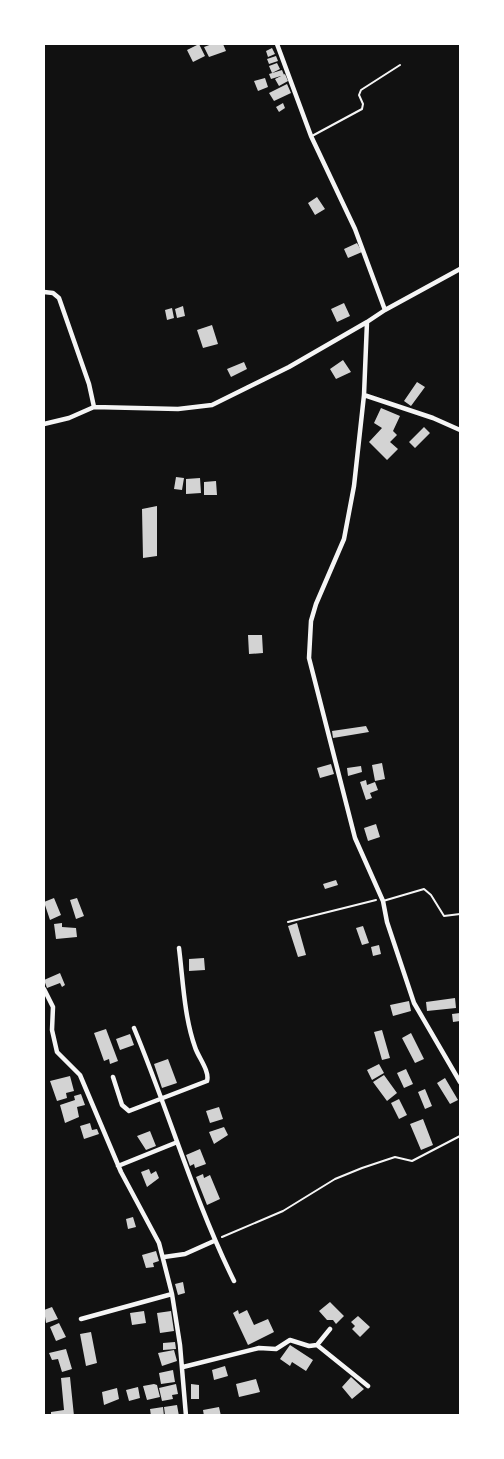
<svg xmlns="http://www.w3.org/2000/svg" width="504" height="1459" viewBox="0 0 504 1459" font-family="Helvetica,sans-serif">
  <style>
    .building { fill: #d3d3d3 }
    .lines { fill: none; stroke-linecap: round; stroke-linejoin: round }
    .path { stroke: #f5f5f5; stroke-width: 2 }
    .service { stroke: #f5f5f5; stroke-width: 2 }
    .minor { stroke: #f5f5f5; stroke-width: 4.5 }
  </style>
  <rect width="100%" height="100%" fill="#111"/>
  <path class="building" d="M199 44 205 56 193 62 187 50Z
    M212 44H223L226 51 209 57 204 47Z
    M272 48 275 54 268 57 266 51Z
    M276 56 278 61 269 64 267 59Z
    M277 63 280 69 272 73 269 66Z
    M282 70 284 75 271 79 269 74Z
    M285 74 288 81 279 86 275 79Z
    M265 78 268 87 258 91 254 81Z
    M287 84 291 93 274 101 269 93Z
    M283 103 285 108 279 112 276 107Z
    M317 197 325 209 315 215 308 203Z
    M357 243 362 252 348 258 344 249Z
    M344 303 350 316 337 322 331 309Z
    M183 306 185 316 177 318 175 309Z
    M172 308 174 318 167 320 165 310Z
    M212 325 218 344 203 348 197 330Z
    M343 360 351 372 336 379 330 369Z
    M244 362 247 369 231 377 227 369Z
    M417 382 425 387 411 406 404 401Z
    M381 408 400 416 393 431 397 435 390 442 398 449 387 460 369 442 382 428 374 423Z
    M424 427 430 433 415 448 409 442Z
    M176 477 184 478 182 490 174 489Z
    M200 478 201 493 186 494V479Z
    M216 481 217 495H204V482Z
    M157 506V556L143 558 142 509Z
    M248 635H262L263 653 249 654Z
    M366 726 369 732 333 738 332 731Z
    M382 763 385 779 375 781 372 765Z
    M331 764 334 774 320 778 317 768Z
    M361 766 362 772 348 776 347 768Z
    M366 780 367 785 375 782 378 790 370 793 372 798 366 800 360 782Z
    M376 824 380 837 368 841 364 828Z
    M336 880 338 885 325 889 323 884Z
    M54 898 61 915 50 920 44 902Z
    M77 898 84 916 76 919 70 900Z
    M62 923V927L76 928 77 937 56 939 54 924Z
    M297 923 306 955 298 957 288 926Z
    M363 926 369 943 362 945 356 928Z
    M379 945 381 954 373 956 371 947Z
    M204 958 205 970 189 971V959Z
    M60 973 65 985 62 987 60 983 47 988 44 980Z
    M455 998 456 1008 427 1011 426 1002Z
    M409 1001 411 1011 393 1016 390 1005Z
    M460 1013V1021L453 1022 452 1014Z
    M106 1029 118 1061 110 1064 109 1059 104 1061 94 1033Z
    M382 1030 390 1058 382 1060 374 1032Z
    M411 1033 424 1059 415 1063 402 1038Z
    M130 1034 134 1045 120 1050 116 1039Z
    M168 1059 177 1083 162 1088 154 1064Z
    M379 1064 384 1073 372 1080 367 1070Z
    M406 1069 413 1084 404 1088 397 1073Z
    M384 1075 397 1093 387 1101 373 1082Z
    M70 1076 74 1091 66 1093 67 1098 57 1101 50 1081Z
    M445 1078 458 1100 450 1104 437 1083Z
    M425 1089 432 1106 425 1109 418 1092Z
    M81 1094 85 1105 77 1107 79 1117 65 1123 60 1105 75 1100 74 1096Z
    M399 1099 407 1115 399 1119 391 1103Z
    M219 1107 223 1119 210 1123 206 1111Z
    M423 1119 433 1145 421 1150 410 1124Z
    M90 1123 92 1130 97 1129 99 1134 84 1139 80 1126Z
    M224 1127 228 1135 214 1144 209 1132Z
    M150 1131 156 1146 146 1150 137 1136Z
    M200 1149 206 1164 195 1168 194 1164 190 1166 186 1155Z
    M149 1169 151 1174 156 1171 159 1178 147 1187 141 1172Z
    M203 1174 204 1178 210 1175 220 1199 207 1205 196 1177Z
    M133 1217 136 1227 128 1229 126 1219Z
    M156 1251 159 1261 153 1263 154 1267 146 1268 142 1255Z
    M183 1282 185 1293 178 1295 175 1284Z
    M330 1302 344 1316 336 1324 333 1320H327L319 1311Z
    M52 1307 58 1319 46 1323 44 1310Z
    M238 1310 239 1314 247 1310 254 1325 268 1319 274 1332 248 1345 233 1313Z
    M144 1311 146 1323 132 1325 130 1313Z
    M171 1311 174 1331 160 1333 157 1313Z
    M358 1316 370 1327 360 1337 352 1329 355 1326 351 1322Z
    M59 1323 66 1337 56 1341 50 1327Z
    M91 1332 97 1363 86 1366 80 1334Z
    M175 1342 176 1349 163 1350V1343Z
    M290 1345 313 1360 306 1371 292 1362 290 1366 280 1359Z
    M66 1349 72 1369 62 1372 58 1359 52 1360 49 1353Z
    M174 1350 177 1361 162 1366 158 1353Z
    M225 1366 228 1376 214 1380 212 1370Z
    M173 1370 175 1382 161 1384 159 1373Z
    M70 1377 74 1416H51V1412L64 1410 61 1378Z
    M351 1377 364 1389 352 1399 342 1387Z
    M256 1379 260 1392 239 1397 236 1384Z
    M154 1384 157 1385 160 1397 147 1400 143 1386Z
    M176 1384 178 1394 172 1395 173 1399 162 1401 159 1388Z
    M191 1384 199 1385V1399H191Z
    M138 1387 140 1398 129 1401 126 1390Z
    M117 1388 119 1399 104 1405 102 1392Z
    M177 1405 179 1416 165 1415 164 1407Z
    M163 1407 164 1416H151L150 1409Z
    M219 1407 221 1416H204L203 1410Z"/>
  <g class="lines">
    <path class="path" d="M288 922 376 900
      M222 1237 283 1211 335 1179 362 1168 395 1157 412 1161 460 1136"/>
    <path class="service" d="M312 136 362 109 363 104 359 95 361 90 400 65
      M383 901 424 889 431 895 444 916 460 914"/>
    <path class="minor" d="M277 44 311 136 355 229 385 310 367 322 364 395 354 486 344 539 316 604 311 621 309 658 355 838 383 901 387 922 414 1003 460 1082
      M44 292 53 293 59 298 89 384 94 407
      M385 310 460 269
      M364 395 433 418 460 430
      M44 424 69 418 94 407 178 409 212 405 289 367 367 322
      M44 989 53 1007 52 1030 57 1052 80 1075 121 1172 159 1243 172 1294 180 1345 186 1416
      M134 1028C169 1112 194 1200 234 1281
      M113 1077 122 1105 129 1111 207 1081C210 1071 198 1057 195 1047 184 1016 183 980 179 948
      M118 1166 175 1143
      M164 1257 185 1254 214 1241
      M81 1319 172 1294
      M317 1345 368 1386
      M183 1367 259 1348 276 1349 290 1340 309 1346 317 1345 330 1329"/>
  </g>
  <rect width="504" height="1459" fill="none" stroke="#ffffff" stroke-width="90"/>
</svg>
